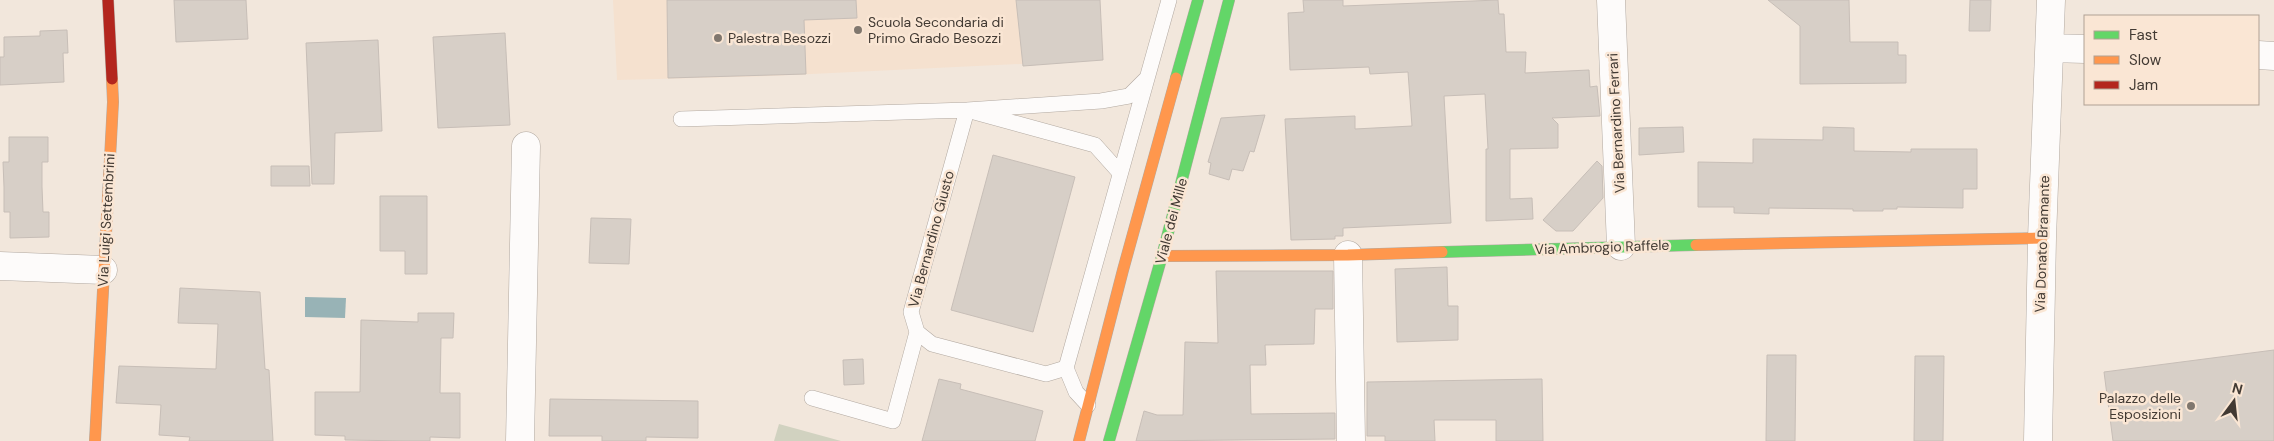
<svg xmlns="http://www.w3.org/2000/svg" width="2274" height="441" viewBox="0 0 2274 441" font-family="'DM Sans',sans-serif">
  <style>
    .built { fill: #f5e1cf }
    .green { fill: #d1d2c0 }
    .water { fill: #98b3b6 }
    .building { fill: #d7cfc7; stroke: #c7beb7 }
    .lines { fill: none; stroke-linecap: round; stroke-linejoin: round }
    .lane-casing { stroke: #b2a9a1; stroke-width: 16 }
    .street-casing { stroke: #b2a9a1; stroke-width: 29 }
    .fast-casing { stroke: #b2a9a1; stroke-width: 12 }
    .slow-casing { stroke: #b2a9a1; stroke-width: 12 }
    .jam-casing { stroke: #b2a9a1; stroke-width: 12 }
    .lane { stroke: #fdfbfa; stroke-width: 15 }
    .street { stroke: #fdfbfa; stroke-width: 28 }
    .fast { stroke: #63d668; stroke-width: 11 }
    .slow { stroke: #ff974d; stroke-width: 11 }
    .jam { stroke: #b3261e; stroke-width: 11 }
    .poi-dot { fill: #80776e; stroke: #fae6d4; stroke-width: 2 }
    .labels { text-anchor: middle; stroke-width: 5; stroke-linejoin: round; paint-order: stroke }
    .poi-label { font-size: 14px; fill: #423a33; stroke: #fae6d4; text-anchor: start }
    .street-label { font-size: 14px; fill: #423a33; stroke: #fae6d4 }
  </style>
  <rect width="100%" height="100%" fill="#f2e7dc"/>
  <path class="built" d="M613 0H1100L1103 60 770 76 617 80Z"/>
  <path class="green" d="M779 424 841 441H774Z"/>
  <path class="water" d="M305 297 346 298 345 318 305 317Z"/>
  <path class="building" d="M174 0H246L248 39 176 42Z
    M667 0H856L857 18 804 20 806 74 668 78Z
    M1016 0H1100L1103 60 1023 66Z
    M1303 0H1343V6L1498 0 1499 14H1504L1506 52H1526L1525 73 1589 70 1590 87 1597 86 1600 116 1552 118 1558 124V148L1510 149V199L1532 198 1533 219 1486 221V149H1488L1485 94 1444 96 1451 223 1343 228V236H1335V239L1291 240 1285 119 1355 116V129L1412 126 1408 72 1370 74 1369 67 1290 70 1288 13 1304 12Z
    M1768 0H1849L1850 42H1898V55H1906V83L1800 84V26Z
    M1970 0H1991L1990 31H1969Z
    M67 30 68 53H63L64 82 0 85V57H4V37L40 36V31Z
    M505 33 510 125 438 128 433 37Z
    M378 40 382 131 335 133 334 184H312L306 43Z
    M1265 115 1254 152 1250 151 1243 171 1232 169 1229 180 1209 174 1211 163 1208 162 1221 118Z
    M1683 127 1684 152 1639 155V128Z
    M1823 127 1854 128V151L1911 152V149H1977V189H1963V208L1897 207V209H1883V211H1853V209L1769 208V214L1734 213V207H1698V162L1753 163V139L1823 140Z
    M9 137H48V162H42V187L43 212H49V237L10 238V212H4V187L3 162H9Z
    M993 155 1075 177 1033 332 951 310Z
    M1597 161 1602 166 1603 198 1573 231H1556L1543 220Z
    M271 166H309L310 186H271Z
    M380 196H427V274H405V251H380Z
    M591 218 631 219 629 264 589 263Z
    M1447 267 1448 306H1458V340L1397 342 1395 269Z
    M1216 271H1333V309H1315L1314 344 1265 345 1266 365H1250L1251 414 1335 413V439L1136 441 1144 411 1157 415H1183L1185 342 1218 343Z
    M180 288 260 292 265 369 269 370 273 441H189L190 437 159 435 161 405 116 403 119 366 216 369 218 324 178 323Z
    M418 313H454L453 338H441L440 393H460V438L430 437V441H410L345 440V436L315 435V392H360L361 320 418 322Z
    M2274 350V441H2113L2104 372Z
    M1767 355H1796L1795 441H1766Z
    M1915 356H1944L1943 441H1914Z
    M863 359 864 384 844 385 843 360Z
    M939 379 961 384 960 389 1043 411 1035 441H922Z
    M1542 379 1543 441H1496V420H1434L1435 441H1385V436H1367V382Z
    M550 399 698 401V438L646 437V441H602V436H549Z"/>
  <g class="lines">
    <g class="lane-casing">
      <path id="lane" d="M681 119 967 110 1101 101 1129 96 1147 78
        M1066 368 1046 374 932 344 917 332 911 312 967 110 1095 145 1120 173
        M812 398 893 421 917 332
        M1088 405 1076 392 1066 368 1169 0"/>
    </g>
    <g class="street-casing">
      <path id="street" d="M1611 0 1621 246
        M2050 48 2085 49
        M2258 55 2274 56
        M1348 255 1351 441
        M0 266 103 270
        M520 441 526 146
        M2038 441 2042 238 2051 0"/>
    </g>
    <g class="fast-casing">
      <path id="fast" d="M1176 78 1198 0
        M1442 252 1696 245
        M1109 441 1162 256 1229 0"/>
    </g>
    <g class="slow-casing">
      <path id="slow" d="M1696 245 2042 238
        M1162 256 1348 255 1442 252
        M95 441 113 102 112 79
        M1079 441 1123 270 1176 78"/>
    </g>
    <g class="jam-casing">
      <path id="jam" d="M108 0 112 79"/>
    </g>
    <use href="#lane" class="lane"/>
    <use href="#street" class="street"/>
    <use href="#fast" class="fast"/>
    <use href="#slow" class="slow"/>
    <use href="#jam" class="jam"/>
  </g>
  <g class="poi-dot">
    <circle cx="858" cy="30" r="5"/>
    <circle cx="718" cy="38" r="5"/>
    <circle cx="2191" cy="406" r="5"/>
  </g>
  <g class="labels">
    <g class="poi-label">
      <text x="868" y="27">Scuola Secondaria di<tspan x="868" dy="16">Primo Grado Besozzi</tspan></text>
      <text x="728" y="43">Palestra Besozzi</text>
      <text x="2181" y="403" text-anchor="end">Palazzo delle<tspan x="2181" dy="16">Esposizioni</tspan></text>
    </g>
    <g class="street-label">
      <text transform="translate(1616 123) rotate(-93)" y="5">Via Bernardino Ferrari</text>
      <text transform="translate(106 220) rotate(-87)" y="5">Via Luigi Settembrini</text>
      <text transform="translate(1171 221) rotate(-75)" y="5">Viale dei Mille</text>
      <text transform="translate(931 239) rotate(-75)" y="5">Via Bernardino Giusto</text>
      <text transform="translate(2042 244) rotate(-88)" y="5">Via Donato Bramante</text>
      <text transform="translate(1602 247) rotate(-2)" y="5">Via Ambrogio Raffele</text>
    </g>
  </g>
  <rect x="2084" y="15" width="175" height="90" fill="#fae6d4" stroke="#b0a194"/>
  <rect x="2094" y="31" width="25" height="8" fill="#63d668" stroke="#b0a194"/>
  <text x="2129" y="40" font-size="15" fill="#423a33">Fast</text>
  <rect x="2094" y="56" width="25" height="8" fill="#ff974d" stroke="#b0a194"/>
  <text x="2129" y="65" font-size="15" fill="#423a33">Slow</text>
  <rect x="2094" y="81" width="25" height="8" fill="#b3261e" stroke="#b0a194"/>
  <text x="2129" y="90" font-size="15" fill="#423a33">Jam</text>
  <g transform="translate(2234 401) rotate(15)" stroke="#fae6d4" stroke-width="4" paint-order="stroke">
  <path d="M0-4L9 19L0 12L-9 19Z" fill="#423a33"/>
  <text y="-8" font-size="14" font-weight="bold" text-anchor="middle" fill="#423a33">N</text>
  </g>
</svg>
